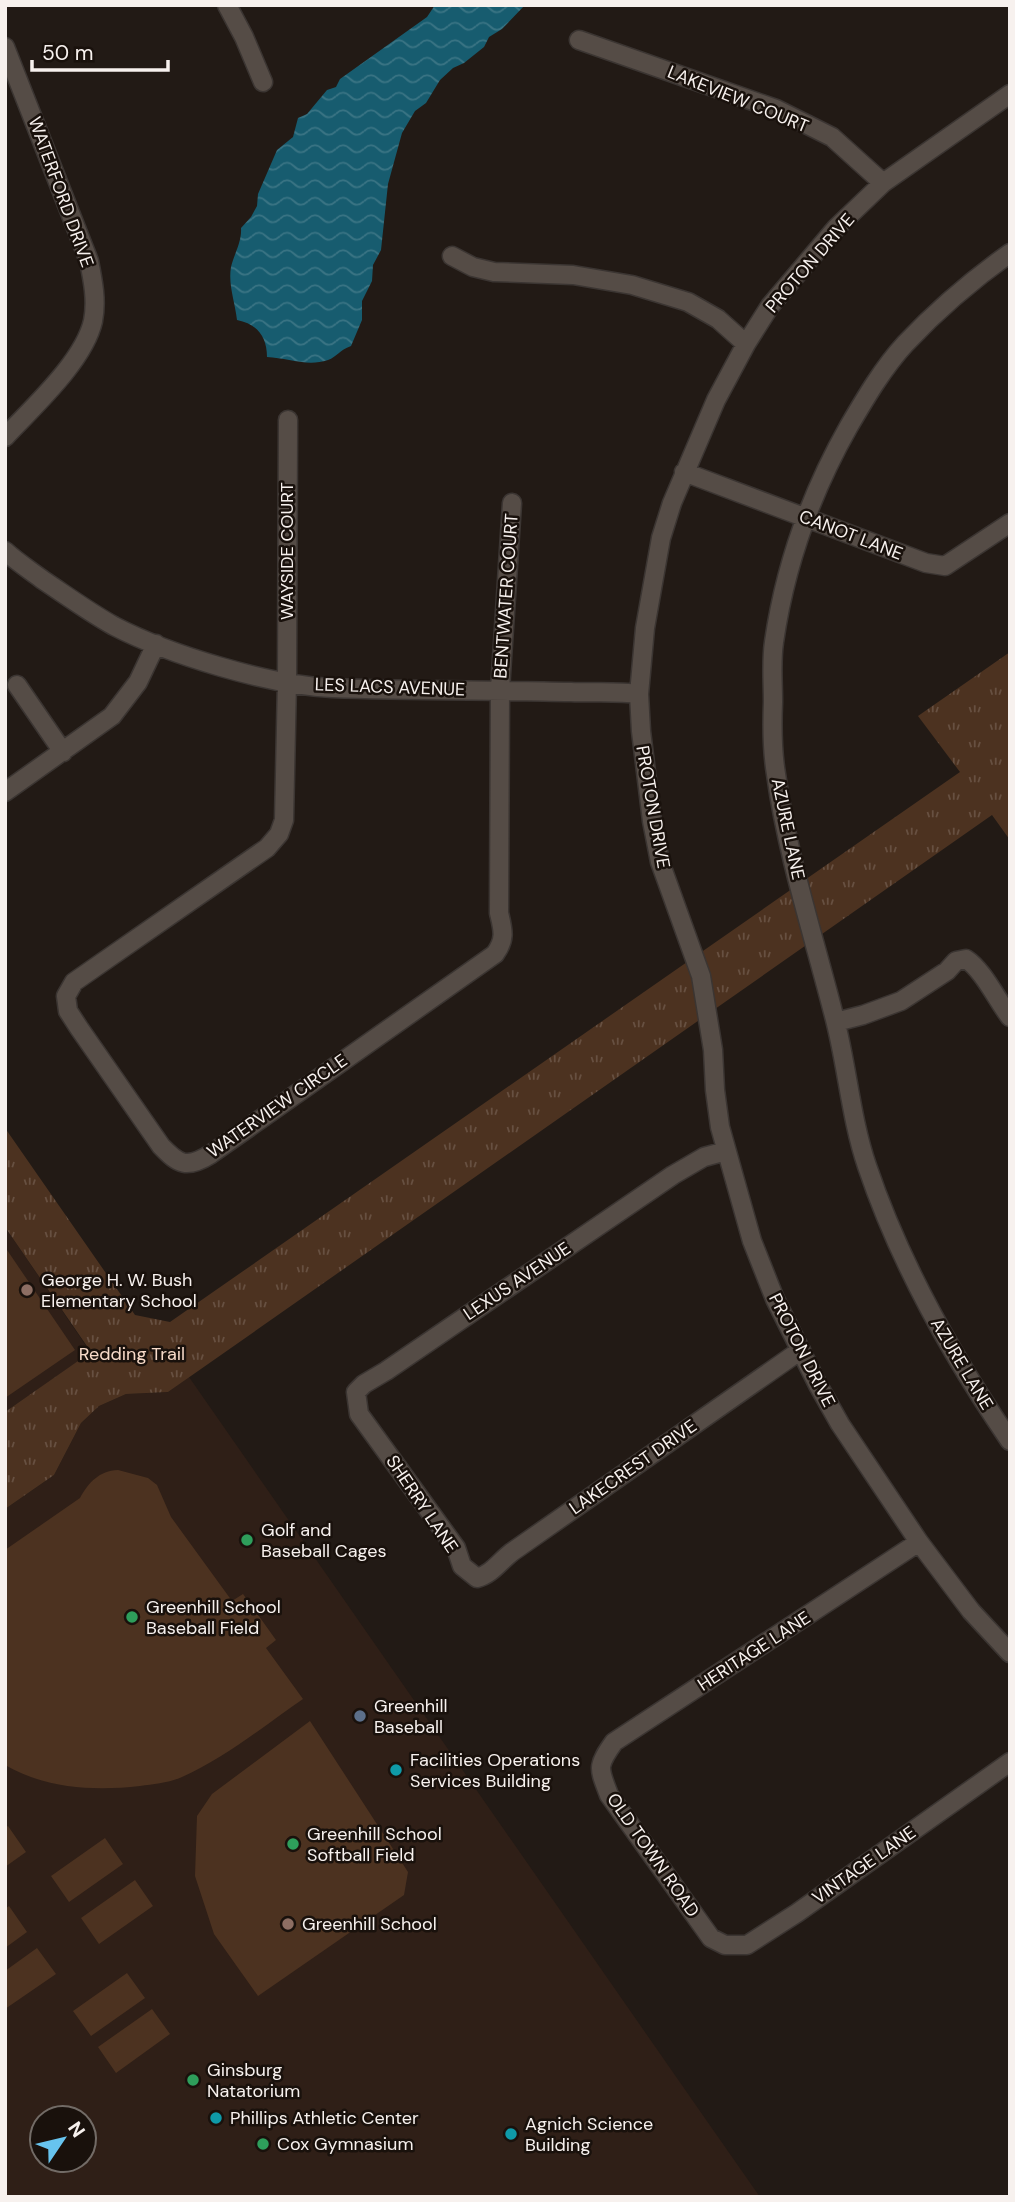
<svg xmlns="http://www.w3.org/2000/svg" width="1015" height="2202" viewBox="0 0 1015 2202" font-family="'DM Sans',sans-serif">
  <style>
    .education { fill: #2f1f17; fill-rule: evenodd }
    .park { fill: url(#park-tufts) }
    .pitch { fill: #4c3220 }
    .water { fill: url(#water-waves) }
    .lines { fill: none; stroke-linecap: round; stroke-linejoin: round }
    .minor-casing { stroke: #3b3532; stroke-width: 21 }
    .minor { stroke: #554c46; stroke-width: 18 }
    .education-dot { fill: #8d6e63; stroke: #19110c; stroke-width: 2.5 }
    .leisure-dot { fill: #2e9e5b; stroke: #19110c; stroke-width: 2.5 }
    .service-dot { fill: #5c6f8a; stroke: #19110c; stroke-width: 2.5 }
    .culture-dot { fill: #0f9aa8; stroke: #19110c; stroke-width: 2.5 }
    .labels { text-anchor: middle; stroke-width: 5; stroke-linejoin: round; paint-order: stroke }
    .street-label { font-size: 18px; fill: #f7f1ee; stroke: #19110c }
    .poi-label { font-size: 18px; fill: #f7f1ee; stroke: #19110c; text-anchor: start }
    .park-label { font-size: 18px; fill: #f8dbc9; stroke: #19110c }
  </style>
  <defs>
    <pattern id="park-tufts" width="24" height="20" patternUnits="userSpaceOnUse" patternTransform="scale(1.75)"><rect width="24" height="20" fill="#4c3220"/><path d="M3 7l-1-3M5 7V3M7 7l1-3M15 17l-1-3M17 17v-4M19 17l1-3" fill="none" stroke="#675041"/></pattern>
    <pattern id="water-waves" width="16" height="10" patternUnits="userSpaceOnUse" patternTransform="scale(1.75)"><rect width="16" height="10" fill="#175c6f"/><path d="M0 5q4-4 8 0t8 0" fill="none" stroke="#3a7484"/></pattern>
  </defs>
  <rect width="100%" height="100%" fill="#221a15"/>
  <path class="education" d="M5 1227 91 1353 5 1412Z
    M189 1377 702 2114 760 2197H5V1509L54 1475 81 1423 99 1406 126 1394 168 1392ZM42 2118H84V2160H42Z"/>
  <path class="park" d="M1010 652V840L992 815 168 1392 126 1394 99 1406 81 1423 54 1475 5 1509V1412L91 1352 5 1227V1128L135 1315 170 1322 960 772 918 716Z"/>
  <path class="pitch" d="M5 1247 75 1350 5 1398Z
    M118 1470 148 1478 157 1485 171 1517 232 1601 243 1594 276 1640 266 1648 303 1699C264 1726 225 1758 182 1777 168 1783 154 1784 140 1786 95 1791 46 1789 5 1765V1550L80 1498C89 1482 99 1471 118 1470Z
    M310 1721 408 1872 404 1895 258 1996 214 1934 195 1876 197 1816 212 1794Z
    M8 1826 26 1852 5 1867V1828Z
    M105 1838 123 1864 69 1902 51 1876Z
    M135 1880 153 1906 99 1944 81 1918Z
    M9 1906 27 1932 5 1948V1909Z
    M37 1948 56 1974 5 2009V1971Z
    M127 1973 145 1998 91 2036 73 2011Z
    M152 2009 170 2034 116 2073 98 2047Z"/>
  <path class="water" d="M435 5H525L502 29 489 37 484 47 464 63 453 68 440 80 426 103 415 111 402 133 388 184 381 250 373 265 372 281 362 301V320L351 346C339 350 337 357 328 360 307 367 288 358 267 357 267 336 257 324 237 320 235 302 228 285 231 267 234 254 242 242 241 228L251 217 257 206 258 194 277 150 293 137 298 118 307 114 327 90 336 87 340 79 427 17Z"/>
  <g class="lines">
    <g class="minor-casing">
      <path id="minor" d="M227 5 244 37 263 82
        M579 40 776 109 832 137 883 183
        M5 47 89 261C93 281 97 301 93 321 84 361 33 407 5 437
        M1010 94 883 183 836 228 770 306 746 344 716 400 672 503 661 538 645 628 639 694 641 731 652 821 660 862 701 976 713 1050 715 1090 720 1127 752 1241 775 1299 818 1385 840 1424 919 1542 971 1611 1010 1653
        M1010 253C972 280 937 310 905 344 883 368 866 397 849 426 811 493 785 566 774 642 771 662 773 682 773 702 772 726 772 750 776 774 787 854 813 934 833 1012 847 1062 850 1116 867 1166 900 1264 952 1356 1010 1441
        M452 256 473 267 494 272 573 275 632 285 688 302 718 319 746 344
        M288 420 287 682 284 820 279 834 267 848 74 982 66 996 68 1011 79 1028 161 1146C179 1165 187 1169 211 1154L495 954C506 939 503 930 499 913L500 690 512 503
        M684 472 926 563 945 566 1010 523
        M5 551C17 562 31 571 43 580 67 596 89 612 114 626 170 655 269 685 332 688 412 691 491 690 571 692 594 693 616 691 639 694
        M17 685 63 752
        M5 792 112 716 138 682 156 644
        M836 1022 863 1015 901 1001 947 971 956 961 966 959C983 970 997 1000 1010 1017
        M726 1151 704 1157 673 1175 386 1371 364 1384 356 1392 359 1414 456 1548 462 1566 477 1578C492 1574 500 1561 512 1552L801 1350
        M919 1542 614 1742C596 1767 599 1768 609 1795L711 1938 725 1945H747L797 1913 1010 1762"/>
    </g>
    <use href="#minor" class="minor"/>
  </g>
  <g class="education-dot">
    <circle cx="27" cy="1290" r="7"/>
    <circle cx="288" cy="1924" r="7"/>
  </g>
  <g class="leisure-dot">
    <circle cx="247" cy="1540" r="7"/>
    <circle cx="132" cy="1617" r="7"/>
    <circle cx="293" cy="1844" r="7"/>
    <circle cx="193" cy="2080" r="7"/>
    <circle cx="263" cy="2144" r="7"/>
  </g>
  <circle class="service-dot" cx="360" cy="1716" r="7"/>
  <g class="culture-dot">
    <circle cx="396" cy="1770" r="7"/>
    <circle cx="216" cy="2118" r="7"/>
    <circle cx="511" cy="2134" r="7"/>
  </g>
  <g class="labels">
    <g class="street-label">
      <text transform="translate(738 99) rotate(22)" y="6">LAKEVIEW COURT</text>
      <text transform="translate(61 192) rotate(70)" y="6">WATERFORD DRIVE</text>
      <text transform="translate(810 263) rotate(-49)" y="6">PROTON DRIVE</text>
      <text transform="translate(851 535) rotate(21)" y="6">CANOT LANE</text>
      <text transform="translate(287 551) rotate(-90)" y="6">WAYSIDE COURT</text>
      <text transform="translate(506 596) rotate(-86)" y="6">BENTWATER COURT</text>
      <text transform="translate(390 687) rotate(2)" y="6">LES LACS AVENUE</text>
      <text transform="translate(653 807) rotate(80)" y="6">PROTON DRIVE</text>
      <text transform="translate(788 829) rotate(78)" y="6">AZURE LANE</text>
      <text transform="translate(277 1106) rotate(-35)" y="6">WATERVIEW CIRCLE</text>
      <text transform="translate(517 1281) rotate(-34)" y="6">LEXUS AVENUE</text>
      <text transform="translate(802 1350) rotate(63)" y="6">PROTON DRIVE</text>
      <text transform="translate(962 1364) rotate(59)" y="6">AZURE LANE</text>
      <text transform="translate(633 1467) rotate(-35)" y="6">LAKECREST DRIVE</text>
      <text transform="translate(422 1504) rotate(56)" y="6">SHERRY LANE</text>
      <text transform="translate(754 1651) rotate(-33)" y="6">HERITAGE LANE</text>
      <text transform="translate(653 1855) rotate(55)" y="6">OLD TOWN ROAD</text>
      <text transform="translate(864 1865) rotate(-35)" y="6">VINTAGE LANE</text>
    </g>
    <g class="poi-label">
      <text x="41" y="1286">George H. W. Bush<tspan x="41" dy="21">Elementary School</tspan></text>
      <text x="261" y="1536">Golf and<tspan x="261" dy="21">Baseball Cages</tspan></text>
      <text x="146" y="1613">Greenhill School<tspan x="146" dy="21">Baseball Field</tspan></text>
      <text x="374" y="1712">Greenhill<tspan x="374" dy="21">Baseball</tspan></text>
      <text x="410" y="1766">Facilities Operations<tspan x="410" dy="21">Services Building</tspan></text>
      <text x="307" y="1840">Greenhill School<tspan x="307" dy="21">Softball Field</tspan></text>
      <text x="302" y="1930">Greenhill School</text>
      <text x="207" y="2076">Ginsburg<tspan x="207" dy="21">Natatorium</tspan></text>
      <text x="230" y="2124">Phillips Athletic Center</text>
      <text x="525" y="2130">Agnich Science<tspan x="525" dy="21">Building</tspan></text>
      <text x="277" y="2150">Cox Gymnasium</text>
    </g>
    <g class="park-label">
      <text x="132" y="1360">Redding Trail</text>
    </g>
  </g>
  <rect width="1015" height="2202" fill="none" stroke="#f7f1ee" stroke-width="14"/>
  <g transform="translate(63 2139) rotate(55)"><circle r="33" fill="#19110c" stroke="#726b66" stroke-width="2"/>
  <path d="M0-5L12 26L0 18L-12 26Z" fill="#67c4ef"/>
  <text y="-10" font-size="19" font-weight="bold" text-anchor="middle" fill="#f7f1ee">N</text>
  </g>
  <path d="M32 60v10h136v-10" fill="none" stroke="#f7f1ee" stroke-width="3.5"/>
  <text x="42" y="60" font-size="21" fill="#f7f1ee" stroke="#19110c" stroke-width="5" paint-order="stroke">50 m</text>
</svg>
